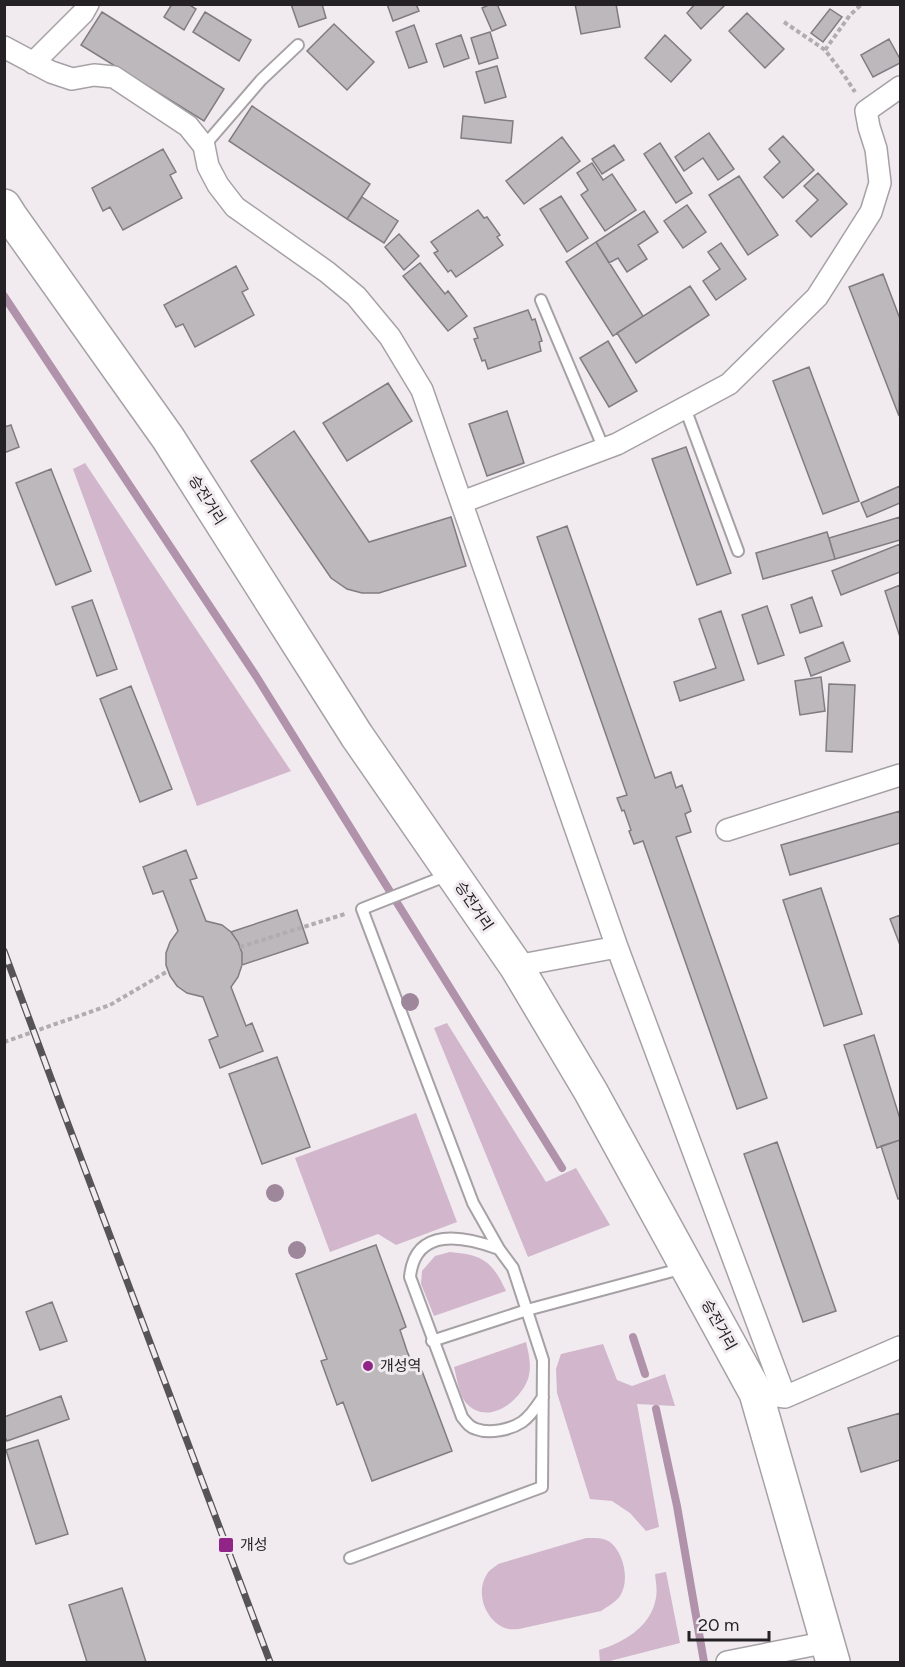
<svg xmlns="http://www.w3.org/2000/svg" width="905" height="1667" viewBox="0 0 905 1667" font-family="Figtree,'Noto Sans KR',sans-serif">
  <style>
    .green { fill: #d1b6cc }
    .lines { fill: none; stroke-linecap: round; stroke-linejoin: round }
    .stream { stroke: #b093ab; stroke-width: 8 }
    .building { fill: #bdb8bc; stroke: #817c80; stroke-width: 1.5 }
    .service-casing { stroke: #a6a1a5; stroke-width: 14 }
    .minor-casing { stroke: #a6a1a5; stroke-width: 24 }
    .primary-casing { stroke: #a6a1a5; stroke-width: 36 }
    .path { stroke: #b1acb0; stroke-width: 4; stroke-dasharray: 4.5 3; stroke-linecap: butt }
    .service { stroke: #fff; stroke-width: 10 }
    .minor { stroke: #fff; stroke-width: 21 }
    .primary { stroke: #fff; stroke-width: 33 }
    .rail-casing { stroke: #575457; stroke-width: 7 }
    .rail { stroke: #f1ebf0; stroke-width: 4.5; stroke-dasharray: 14; stroke-linecap: butt }
    .tree { fill: #9e869b }
    .poi-dot { fill: #912587; stroke: #f1ebf0; stroke-width: 2 }
    .labels { text-anchor: middle; stroke-width: 6; stroke-linejoin: round; paint-order: stroke }
    .street-label { font-size: 15px; fill: #242224; stroke: #f1ebf0 }
    .poi-label { font-size: 15px; fill: #242224; stroke: #f1ebf0; text-anchor: start }
  </style>
  <rect width="100%" height="100%" fill="#f1ebf0"/>
  <path class="green" d="M85 463 291 771 197 806 73 469Z
    M447 1023 546 1182 576 1168 610 1225 528 1257 434 1028Z
    M416 1113 457 1222 396 1245 378 1234 330 1252 295 1158Z
    M450 1252C483 1255 492 1261 506 1291L434 1316 421 1284 422 1271 435 1256Z
    M526 1342C529 1355 532 1366 528 1379 519 1403 487 1426 466 1403 459 1395 457 1378 454 1367Z
    M603 1344 617 1380 632 1386 665 1374 675 1406 637 1404 659 1527 646 1531 630 1513 612 1501 590 1499 557 1393 556 1369 561 1354Z
    M586 1538C594 1538 603 1537 610 1542 624 1553 630 1581 620 1596 615 1603 608 1606 601 1611L519 1629C515 1629 509 1630 505 1628 485 1620 475 1592 487 1574 489 1570 495 1567 498 1564Z
    M666 1572 680 1643 606 1662H600L599 1650C622 1643 649 1628 655 1602 658 1593 656 1583 655 1574Z"/>
  <g class="lines">
    <path class="stream" d="M4 296 256 676 562 1168
      M633 1337 645 1374
      M656 1409 677 1506 704 1662"/>
  </g>
  <path class="building" d="M172 4H188L196 9 184 30 164 17Z
    M291 4H322L326 18 299 27Z
    M387 4H416L419 11 393 21Z
    M491 4H497L506 25 492 31 482 8Z
    M575 4H616L620 27 581 34Z
    M695 4H726L701 29 687 13Z
    M830 9 842 17 823 42 811 33Z
    M102 12 224 89 204 121 81 45Z
    M205 12 251 40 239 61 193 32Z
    M747 13 784 49 765 68 729 31Z
    M334 24 374 62 347 90 307 51Z
    M414 25 427 62 409 68 396 32Z
    M490 32 498 58 479 64 471 38Z
    M461 35 469 58 444 67 436 44Z
    M665 35 691 60 671 82 645 58Z
    M889 39 900 59V63L873 77 861 55Z
    M497 66 506 97 485 103 476 72Z
    M252 106 370 184 347 219 229 141Z
    M463 116 513 121 511 143 461 138Z
    M709 133 734 169 718 180 703 158 684 171 675 157Z
    M783 136 814 170 783 198 764 177 780 162 769 149Z
    M562 137 580 161 524 204 506 181Z
    M660 143 692 193 676 203 644 154Z
    M614 145 624 160 602 174 592 159Z
    M163 149 176 172 170 175 182 198 123 230 110 207 103 211 92 188Z
    M592 163 603 180 612 174 636 210 605 231 581 195 588 190 577 173Z
    M818 173 847 204 811 237 796 221 818 200 804 186Z
    M739 176 778 235 748 255 709 195Z
    M561 196 588 238 567 252 540 209Z
    M362 197 398 221 384 243 347 219Z
    M687 205 706 232 683 248 664 221Z
    M478 210 484 218 487 217 500 235 497 237 503 245 456 277 451 270 448 272 434 253 438 251 431 242Z
    M644 211 658 232 638 245 647 259 627 272 618 258 609 263 596 242Z
    M399 234 419 256 404 270 385 247Z
    M596 242 643 316 613 336 566 262Z
    M721 243 746 279 716 300 703 281 720 269 708 252Z
    M420 263 445 294 448 291 467 316 448 331 403 276Z
    M236 266 248 289 242 292 254 315 195 347 183 324 176 327 164 305Z
    M883 274 900 319 899 416 849 287Z
    M690 286 709 315 636 363 617 333Z
    M528 310 532 320 535 319 542 341 539 342 541 351 488 369 485 360 482 361 474 339 478 338 474 328Z
    M608 341 637 391 609 407 580 358Z
    M809 367 859 501 823 514 773 381Z
    M388 383 412 421 347 461 323 423Z
    M507 411 524 463 487 476 469 424Z
    M11 425 19 447 4 453V427Z
    M294 431 369 542 451 517 466 566 379 593H362L347 589 331 578 251 461Z
    M686 447 731 573 697 585 652 459Z
    M51 469 91 571 56 585 16 483Z
    M900 486V503L867 517 861 503Z
    M900 517V540L835 559 829 538Z
    M567 526 655 778 671 772 676 788 682 785 691 811 685 814 691 832 676 837 767 1098 737 1109 643 841 634 844 629 831 631 830 624 810 622 811 617 798 627 795 537 537Z
    M827 532 835 559 763 579 756 553Z
    M900 544V572L841 595 832 571Z
    M900 585V637L885 591Z
    M812 597 822 626 800 633 791 605Z
    M92 600 117 669 97 676 72 607Z
    M767 606 784 655 758 664 742 615Z
    M721 611 744 680 680 701 674 682 716 668 699 619Z
    M843 642 850 661 811 676 805 658Z
    M821 677 825 711 800 715 795 681Z
    M829 684 855 685 852 752 826 751Z
    M131 686 172 789 140 802 100 699Z
    M900 811V843L790 875 781 845Z
    M186 850 197 878 190 880 206 921 222 925 231 932 238 942 242 953V965L238 977 231 987 246 1026 252 1023 263 1051 220 1068 209 1040 218 1036 203 997 187 993 177 986 170 976 166 965V953L170 942 178 931 163 891 153 894 143 867Z
    M821 888 862 1014 824 1026 783 900Z
    M297 910 308 943 242 965V953L238 942 231 932Z
    M900 915V945L890 919Z
    M874 1035 900 1119V1140L877 1148 844 1045Z
    M277 1057 310 1147 262 1164 229 1074Z
    M900 1140V1198L898 1199 881 1146Z
    M777 1142 836 1311 803 1322 744 1154Z
    M376 1245 406 1327 400 1330 407 1351 416 1373 422 1371 452 1451 372 1481 343 1402 337 1405 321 1361 327 1359 296 1274Z
    M52 1302 67 1341 40 1350 26 1312Z
    M61 1396 69 1419 7 1441 4 1435V1417Z
    M900 1413V1460L861 1472 848 1428Z
    M38 1440 68 1534 36 1544 6 1450Z
    M122 1588 146 1662H87L69 1605Z"/>
  <g class="lines">
    <g class="service-casing">
      <path id="service" d="M204 146 261 80 298 45
        M541 300 604 449
        M685 408 738 551
        M499 1249C464 1236 415 1226 410 1277L462 1417C466 1422 469 1427 476 1429 489 1434 510 1430 522 1422 531 1416 537 1406 543 1397
        M432 1341 527 1310 684 1268
        M350 1558 542 1487 543 1360 513 1268 499 1249 473 1203 362 909 448 875"/>
    </g>
    <g class="minor-casing">
      <path id="minor" d="M4 47 51 72 72 79 94 75 114 77 188 126 204 146 208 166 218 185 235 207 327 272 356 296 390 337 422 390 617 947 785 1397 756 1393
        M33 63 83 13 88 4
        M462 502 617 444 729 384 817 297 871 212 880 183 876 149 869 127 866 111 900 87
        M727 830 900 775
        M516 966 617 947
        M785 1397 900 1347
        M727 1662 828 1642"/>
    </g>
    <g class="primary-casing">
      <path id="primary" d="M4 206 11 217 168 438 357 736 516 966 591 1092 756 1393 833 1662"/>
    </g>
    <path class="path" d="M784 22 825 50 844 75 855 92
      M825 50 850 15 862 4
      M240 947 345 914
      M4 1042 110 1005 168 971"/>
    <use href="#service" class="service"/>
    <use href="#minor" class="minor"/>
    <use href="#primary" class="primary"/>
    <g class="rail-casing">
      <path id="rail" d="M4 951 62 1108 270 1662"/>
    </g>
    <use href="#rail" class="rail"/>
  </g>
  <g class="tree">
    <circle cx="410" cy="1002" r="9"/>
    <circle cx="275" cy="1193" r="9"/>
    <circle cx="297" cy="1250" r="9"/>
  </g>
  <g class="poi-dot">
    <circle cx="368" cy="1366" r="6"/>
    <rect x="218" y="1537" width="16" height="16" rx="3"/>
  </g>
  <g class="labels">
    <g class="street-label">
      <text transform="translate(207 500) rotate(58)" y="5">승전거리</text>
      <text transform="translate(474 906) rotate(56)" y="5">승전거리</text>
      <text transform="translate(719 1325) rotate(61)" y="5">승전거리</text>
    </g>
    <g class="poi-label">
      <text x="380" y="1371">개성역</text>
      <text x="240" y="1550">개성</text>
    </g>
  </g>
  <rect width="905" height="1667" fill="none" stroke="#242224" stroke-width="12"/>
  <path d="M689 1631v9h80v-9" fill="none" stroke="#242224" stroke-width="3"/>
  <text x="698" y="1631" font-size="18" fill="#242224" stroke="#f1ebf0" stroke-width="4.5" paint-order="stroke">20 m</text>
</svg>
